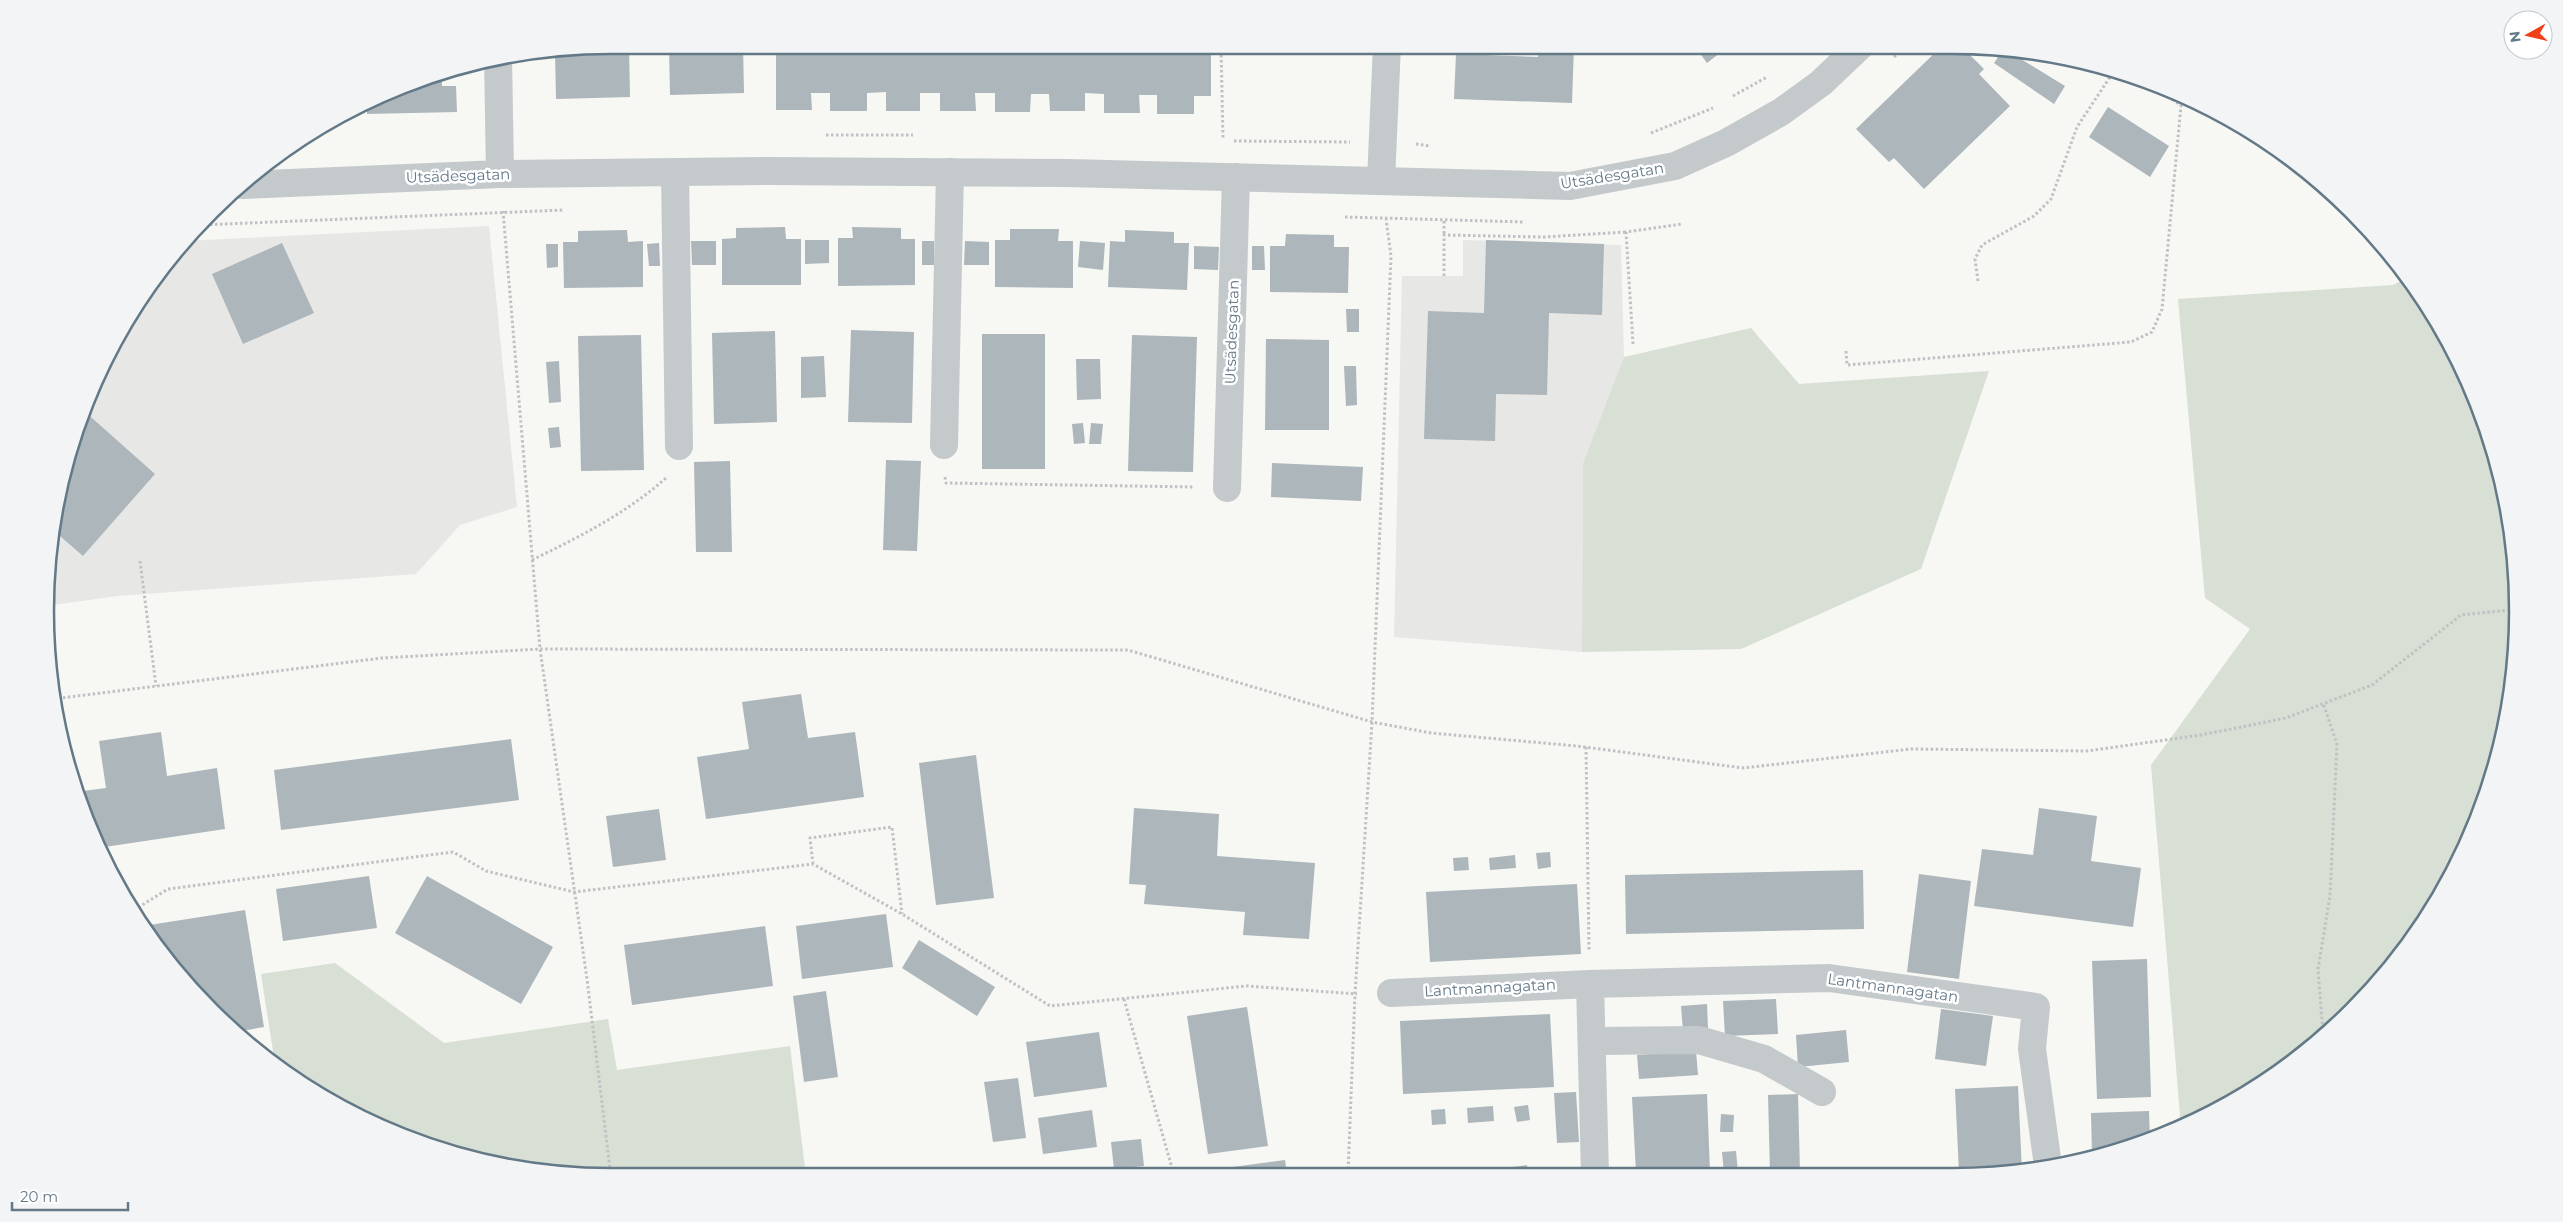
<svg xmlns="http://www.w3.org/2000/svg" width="2563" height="1222" viewBox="0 0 2563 1222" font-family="Montserrat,sans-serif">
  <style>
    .built { fill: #e7e8e6 }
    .green { fill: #d8dfd4 }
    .building { fill: #acb6bb }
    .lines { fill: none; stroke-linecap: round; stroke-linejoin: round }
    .path { stroke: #bfc2c4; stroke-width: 3; stroke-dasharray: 2.5 2.5; stroke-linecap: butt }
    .minor { stroke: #c4c9cc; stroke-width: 28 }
    .labels { text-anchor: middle; stroke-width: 5; stroke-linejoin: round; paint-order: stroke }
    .street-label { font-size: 15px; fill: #637987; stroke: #fff }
    .rim { fill: none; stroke: #637987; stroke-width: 2.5 }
  </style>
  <rect width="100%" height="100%" fill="#f7f7f3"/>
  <path class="built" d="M489 226 517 507 460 525 416 574 118 596 46 606 56 500 88 394 140 297 183 241Z
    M1463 240 1621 245 1624 357 1583 463 1582 652 1394 637 1402 276H1463Z"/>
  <path class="green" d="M2407 278 2423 297 2475 395 2507 501 2518 611 2507 722 2475 828 2401 955 2297 1060 2181 1127 2151 765 2250 629 2205 598 2178 299 2393 285Z
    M1751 328 1799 384 1989 371 1921 569 1741 649 1582 652 1583 463 1624 357Z
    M335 963 444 1043 608 1019 617 1070 790 1046 806 1176 611 1177 500 1166 394 1134 296 1081 275 1064 261 974Z"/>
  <path class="building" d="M611 45H629L630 97 556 99 555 51Z
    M669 45H743L744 93 670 95Z
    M811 45H829L830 50H867V45H886V51H920V45H940V51H976L975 45H995V52L1030 51V45H1049V52H1085V45H1103L1104 53H1139V45H1157V54H1194V45H1211V96H1194V114H1157V95H1139L1140 113H1104V94L1085 93V111H1050L1049 94H1031L1030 112H995V93H975L976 111H940V93H920V111H886V92L867 93V111H830V93H811L812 110H776V50H811Z
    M1539 45H1574L1572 103 1454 99 1456 54 1538 57Z
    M1694 45H1730L1707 63Z
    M1943 45 1961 46 1984 69 1979 74 2010 106 1924 189 1894 158 1889 162 1856 129Z
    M2003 50 2008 51 2065 86 2054 104 1994 63Z
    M442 72V86H456L457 112 367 114V103L429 75Z
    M2108 107 2169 146 2150 177 2089 137Z
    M785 227 786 239H801V285H722V239L736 238V228Z
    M852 227 901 228V239H915V285L838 286V238H853Z
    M1010 229H1059L1058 241H1073V288L995 287V240H1010Z
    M627 230 628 242 643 241V287L564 288 563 242H578V231Z
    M1125 230 1174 232V243H1189L1187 290 1108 287 1110 241 1125 242Z
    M1286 234 1334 235V247H1349L1348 293 1270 292V246H1285Z
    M805 240H829V263L805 264Z
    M1486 240 1604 244 1602 315 1549 313 1547 395 1496 394 1495 441 1424 439 1428 311 1484 313Z
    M691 241H716V265H692Z
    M922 241H934V265H922Z
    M965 241 989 242V265H964Z
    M1080 241 1105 243 1103 270 1078 267Z
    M282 243 314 313 243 344 212 274Z
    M659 243 660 266H649L647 244Z
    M546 244H558V267L547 268Z
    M1194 246 1219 247 1218 270 1194 269Z
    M1252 246H1264L1265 270H1252Z
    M1346 309H1359V332H1347Z
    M851 330 914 332 912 423 848 422Z
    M775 331 777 422 714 424 712 333Z
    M982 334H1045V469H982Z
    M641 335 644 470 581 471 578 336Z
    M1132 335 1197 337 1193 472 1128 471Z
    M1266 339 1329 340V430H1265Z
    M824 356 826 397 801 398V357Z
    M1076 359H1100L1101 399 1077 400Z
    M559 361 561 402 549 403 546 362Z
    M1344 366H1356L1357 405 1346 406Z
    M83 410 155 474 83 556 53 530 56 500Z
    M1083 423 1085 443 1074 444 1072 424Z
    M1091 423 1103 424 1101 444H1089Z
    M559 427 561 447 550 448 548 428Z
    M886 460 921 461 917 551 883 550Z
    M730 461 732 552H696L694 462Z
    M1272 463 1363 467 1361 501 1271 497Z
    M801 694 808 738 855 732 864 797 706 819 697 757 749 749 742 702Z
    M161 732 167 776 217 768 225 829 98 848 75 792 106 788 99 741Z
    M511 739 519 800 281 830 274 770Z
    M976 755 994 898 936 905 919 763Z
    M1134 808 1219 814 1217 856 1315 863 1309 939 1243 935 1245 912 1144 904 1146 885 1129 884Z
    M2039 808 2097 816 2091 861 2141 868 2133 927 1974 906 1982 849 2033 855Z
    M659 809 666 860 613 867 606 816Z
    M1550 852 1551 867 1538 869 1536 853Z
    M1515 855 1516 868 1490 870 1489 858Z
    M1468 857 1469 870 1454 871 1453 858Z
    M1863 870 1864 929 1626 934 1625 875Z
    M1919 874 1971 881 1959 979 1907 972Z
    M369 876 377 928 283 941 276 889Z
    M427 876 553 947 521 1004 395 933Z
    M1577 884 1581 954 1430 962 1426 892Z
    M245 910 264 1027 236 1032 211 1011 162 955 143 926Z
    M886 914 893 967 802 979 796 926Z
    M765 926 773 986 632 1005 624 945Z
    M919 940 995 987 977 1016 902 968Z
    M2147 959 2151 1097 2097 1099 2092 961Z
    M826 991 838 1077 804 1082 793 996Z
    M1776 999 1778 1034 1725 1036 1723 1001Z
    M1707 1004 1708 1029 1683 1031 1681 1006Z
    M1247 1007 1268 1146 1208 1154 1187 1016Z
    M1941 1009 1993 1016 1986 1066 1935 1059Z
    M1550 1014 1554 1087 1403 1094 1400 1021Z
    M1846 1030 1849 1062 1798 1067 1796 1035Z
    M1099 1032 1107 1087 1034 1097 1026 1042Z
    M1696 1051 1698 1075 1639 1079 1637 1055Z
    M1018 1078 1026 1138 993 1142 984 1082Z
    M2018 1086 2022 1172H1959L1955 1089Z
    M1576 1092 1579 1142 1557 1143 1554 1093Z
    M1707 1094 1710 1173H1636L1632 1097Z
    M1798 1094 1800 1173H1770L1768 1095Z
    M1528 1105 1530 1120 1517 1122 1514 1107Z
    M1493 1106 1494 1121 1468 1123 1467 1108Z
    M1445 1109 1446 1124 1432 1125 1431 1110Z
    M1092 1110 1097 1147 1043 1154 1038 1118Z
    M2149 1111 2150 1139 2092 1154 2091 1113Z
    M1721 1114 1734 1115 1733 1132H1720Z
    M1141 1139 1144 1166 1114 1169 1111 1142Z
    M1736 1151 1738 1173H1724L1722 1152Z
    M1285 1160 1287 1175H1226L1225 1168Z
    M1527 1165 1528 1174H1513L1512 1167Z
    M1495 1170V1174H1475V1173Z"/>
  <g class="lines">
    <path class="path" d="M1221 45 1223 140
      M1466 45H1477
      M1894 57 1906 45
      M2155 89 2181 105
      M1733 96 1767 77
      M1651 133 1713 108
      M826 135H913
      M1234 141 1350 142
      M1416 144 1430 146
      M503 211 540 649 587 979 611 1177
      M1345 217 1524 222
      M1444 221V235
      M200 225 564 210
      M1444 276V235L1544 237 1626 232
      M1978 281 1975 259 1982 245 2034 216 2051 199 2077 127 2114 71
      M1633 344 1626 232 1682 224
      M1846 351 1847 365 2131 342 2152 332 2162 309 2182 95
      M945 477 946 483 1194 487
      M532 560C581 536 627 513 667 477
      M140 561 156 686
      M53 699 382 658 540 649 1128 650 1372 722 1431 733 1577 746 1743 768 1911 749 2087 751 2201 735 2286 718 2372 685 2461 615 2518 609
      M1586 747 1589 950
      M813 864 810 838 892 827 902 914
      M134 910 168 889 453 852 486 871 574 892 813 864 902 914 1050 1006 1247 986 1357 994
      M1124 999 1174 1175
      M2323 1034 2318 969 2330 896 2337 744 2323 703
      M1348 1174 1355 994 1372 722 1391 256 1386 219"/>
    <path class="minor" d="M498 56 500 174
      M675 172 679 446
      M1381 181 1387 45
      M242 185 500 174 770 171 1068 173 1570 186 1675 166 1726 143 1781 112 1821 83 1861 45
      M944 445 950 172
      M1227 488 1236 177
      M1590 984 1595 1174
      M1391 993 1590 984 1829 978 2036 1007 2032 1049 2048 1166
      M1593 1041 1699 1040 1764 1059 1822 1092"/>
  </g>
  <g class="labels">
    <g class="street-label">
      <text transform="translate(458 176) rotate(-2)" y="5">Utsädesgatan</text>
      <text transform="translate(1612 176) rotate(-9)" y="5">Utsädesgatan</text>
      <text transform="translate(1232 332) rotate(-88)" y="5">Utsädesgatan</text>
      <text transform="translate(1490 988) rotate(-3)" y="5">Lantmannagatan</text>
      <text transform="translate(1893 988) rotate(8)" y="5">Lantmannagatan</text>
    </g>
  </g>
  <path d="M0 0H2563V1222H0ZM611 54H1952A557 557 0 0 1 2509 611V611A557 557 0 0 1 1952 1168H611A557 557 0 0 1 54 611V611A557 557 0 0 1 611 54Z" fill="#f3f4f5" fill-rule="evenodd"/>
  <path class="rim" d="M611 54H1952A557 557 0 0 1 2509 611V611A557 557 0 0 1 1952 1168H611A557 557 0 0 1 54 611V611A557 557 0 0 1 611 54Z"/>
  <g transform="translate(2528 35) rotate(262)"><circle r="24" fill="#ffffff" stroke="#c1c9cf"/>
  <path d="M0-4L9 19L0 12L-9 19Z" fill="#f14019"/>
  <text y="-8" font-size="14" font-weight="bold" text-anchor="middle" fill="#637987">N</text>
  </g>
  <path d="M12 1202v8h116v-8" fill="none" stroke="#637987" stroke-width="2.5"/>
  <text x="20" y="1202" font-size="15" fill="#637987" stroke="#ffffff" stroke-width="4" paint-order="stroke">20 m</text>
</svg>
